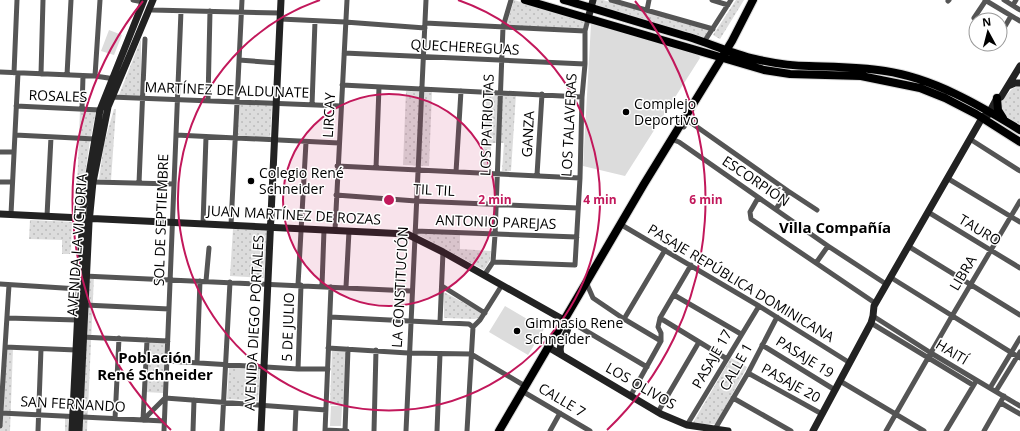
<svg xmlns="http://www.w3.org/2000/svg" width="1020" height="431" viewBox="0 0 1020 431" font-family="'Open Sans',sans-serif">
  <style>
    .grass { fill: url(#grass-dots) }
    .pitch { fill: #dcdcdc }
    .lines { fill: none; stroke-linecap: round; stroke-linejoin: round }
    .primary-casing { stroke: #dbdbdb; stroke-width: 10 }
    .street { stroke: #555; stroke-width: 5 }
    .secondary { stroke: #222; stroke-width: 7 }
    .primary { stroke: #000; stroke-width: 8 }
    .ring { fill: none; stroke: #c2185b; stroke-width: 2 }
    .poi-dot { fill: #000; stroke: #fff; stroke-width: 1.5 }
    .labels { text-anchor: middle; stroke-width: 3; stroke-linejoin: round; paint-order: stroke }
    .street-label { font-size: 14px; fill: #000; stroke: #fff }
    .poi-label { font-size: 14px; fill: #000; stroke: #fff; text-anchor: start }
    .neighbourhood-label { font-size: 15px; font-weight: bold; fill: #000; stroke: #fff }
    .centre { fill: #c2185b; stroke: #fff; stroke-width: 2 }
    .ring-label { font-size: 12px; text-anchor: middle; font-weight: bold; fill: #c2185b; stroke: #fff; stroke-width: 3; stroke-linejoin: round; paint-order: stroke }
  </style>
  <defs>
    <pattern id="grass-dots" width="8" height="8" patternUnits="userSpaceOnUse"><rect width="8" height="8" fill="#dcdcdc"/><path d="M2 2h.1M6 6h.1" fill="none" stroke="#bbb" stroke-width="1.8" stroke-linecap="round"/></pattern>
  </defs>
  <rect width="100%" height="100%" fill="#fff"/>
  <path class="grass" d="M514 0 585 21 583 30 506 26Z
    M596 0H603L710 30 704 40 594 7Z
    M736 0H744L720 39 713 35Z
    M141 39V96L119 95Z
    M1020 86V126C1007 118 1003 117 1001 101L1013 88Z
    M406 91 432 92 429 166 403 165Z
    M487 93 516 94 511 171H502L504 143H491L490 169H482Z
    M239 104 272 105 270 138 238 136Z
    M114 109H116L111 180 99 179 104 144Z
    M80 110 96 111 91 136H79Z
    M79 140H90L80 210H76Z
    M30 220 72 222 71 254H62V240L29 239Z
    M233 229 267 231 264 278 230 276Z
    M418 232 460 235V249L491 251 490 260 484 270 417 234Z
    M79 276H94L87 431H65V416H73Z
    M444 292 482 313 479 318 474 319 444 318Z
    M147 339 165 340 163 393 145 392Z
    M5 347 13 348 10 431H0Z
    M332 349 347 350 344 405H330Z
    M731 358 747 367 716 424 691 426Z
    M229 367 260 368 258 401 227 399Z"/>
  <path class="pitch" d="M591 24 698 54 700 58 625 176 583 166Z
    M109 30 122 35 114 55 101 51Z
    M505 306 544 329 528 355 489 332Z
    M236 368 252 369 251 380 236 379Z
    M331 406H342L341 426H330Z"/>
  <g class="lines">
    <g class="primary-casing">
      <path id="primary" d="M525 0 764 70 790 74 861 76 920 88 945 98 976 114 1020 142
        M564 0C606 12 647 25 689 37 711 44 733 54 755 59 773 63 791 66 809 66 835 67 860 67 885 71 933 78 979 105 1020 130
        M997 98 998 110 1003 118
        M499 431 644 184 732 41 753 0"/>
    </g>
    <path class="street" d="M133 0 143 2
      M611 0 713 29
      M712 0 728 5
      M985 0 1020 21
      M1004 0 1020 10
      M948 1 949 0
      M1013 5 1016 0
      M149 8 152 10 280 13
      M647 10 649 0
      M974 18 986 0
      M280 19 345 22 425 28
      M425 23 585 31
      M1001 33 1011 16
      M704 42 731 0
      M344 53 585 64
      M239 60 278 63
      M0 72 95 76 115 79
      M14 73 17 0
      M41 74 43 0
      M67 75 71 0
      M95 76 100 0
      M342 85 582 97
      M111 97 341 106
      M208 101 210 11
      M312 105 315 21
      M16 106 100 110
      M82 109 83 76
      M684 127 686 123 690 122 788 191 817 210
      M15 135 95 139
      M176 135 339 143
      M671 139 679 142 828 246 886 284
      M973 141 1020 171
      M0 152H14
      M337 166 580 178
      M376 168 379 87
      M456 172 461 91
      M537 175 542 94
      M947 178 1020 222
      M0 182H12
      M93 182 174 184
      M139 183 145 39
      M336 195 416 201 578 208
      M758 198 750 212 751 219 875 303
      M776 209 788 191
      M928 212 1020 268
      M11 214 18 73
      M47 216 51 137
      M203 224 206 137
      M620 224 759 306 850 363
      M231 225 242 0
      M335 230 347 0
      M415 231 577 237
      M908 246 1020 315
      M493 262 575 265 580 178 582 97 585 64V31L588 19
      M816 263 828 246
      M485 274 493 262 495 235 503 27 511 0
      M84 276 411 291
      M890 277 1020 358
      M206 281 209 248
      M586 282 593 298 624 319 661 341
      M0 284 79 289
      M298 285 306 142
      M322 286 324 230
      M442 286 485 313
      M346 287 349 231
      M674 295 741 334
      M85 305 169 309
      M873 316 931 353 1020 406
      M330 317 469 324 473 327
      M7 318 77 320
      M660 318 727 359
      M624 319 665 250
      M440 322 443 252
      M871 323 973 385
      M576 325 647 367
      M81 337 168 341
      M762 345 835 390
      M5 347 76 350
      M328 348 408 353 471 354 525 386
      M167 361 298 369H328
      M197 363 200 281
      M298 369 301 285
      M748 373 822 414
      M840 381 924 431
      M990 388 1020 338
      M522 391 590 431
      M996 391 1020 352
      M631 395 661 341V333L658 327 660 318 691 265
      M733 398 791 431
      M1001 403 1020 414
      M658 412 699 342
      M1 413 164 421
      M115 419 119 338
      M143 420 165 398 326 410
      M143 420 147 340
      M687 425 759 306
      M0 426 9 285
      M715 429 748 373 777 317
      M325 430 347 431
      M38 431 41 349
      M164 431 181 11
      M193 431 194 400
      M222 431 230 282
      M295 431 296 408
      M325 431 331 287
      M345 431 348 349
      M374 431 376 350
      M406 431 426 0
      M437 431 440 354
      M467 431 473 327 480 320 502 285
      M550 431 560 413
      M886 431 952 316 1020 201
      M946 431 975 383
      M984 431 1004 396"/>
    <path class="secondary" d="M588 19 593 0
      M1008 86 1015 83H1020
      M988 115 997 98 1001 97 1020 66
      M0 214 407 234 443 252 564 320C576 330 556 340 561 354
      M548 347 661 414 687 425 728 431
      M72 431 83 209 100 110 144 0
      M79 431 89 223 93 182 108 107 153 0
      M261 431 281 0
      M813 431 871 323 873 316 874 306 982 118 990 111"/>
    <use href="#primary" class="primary"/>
  </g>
  <circle cx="389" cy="200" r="106" fill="#c2185b" fill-opacity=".12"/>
  <g class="ring">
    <circle cx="389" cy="200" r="106"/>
    <path d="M458 0A211 211 0 1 1 320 0"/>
    <path d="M171 430A317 317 0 0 1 143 1M635 1A317 317 0 0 1 607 430"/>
  </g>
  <g class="poi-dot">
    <circle cx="626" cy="112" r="4"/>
    <circle cx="251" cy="181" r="4"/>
    <circle cx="517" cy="331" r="4"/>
  </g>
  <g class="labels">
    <g class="street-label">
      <text transform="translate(465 47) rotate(3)" y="5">QUECHEREGUAS</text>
      <text transform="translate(227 90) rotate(2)" y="5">MARTÍNEZ DE ALDUNATE</text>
      <text transform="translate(58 96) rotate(2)" y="5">ROSALES</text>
      <text transform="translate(329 115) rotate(-87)" y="5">LIRCAY</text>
      <text transform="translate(487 125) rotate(-88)" y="5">LOS PATRIOTAS</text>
      <text transform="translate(569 125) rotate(-87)" y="5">LOS TALAVERAS</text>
      <text transform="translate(528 134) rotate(-87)" y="5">GANZA</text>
      <text transform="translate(756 181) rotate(34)" y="5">ESCORPIÓN</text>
      <text transform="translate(434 190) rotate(3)" y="5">TIL TIL</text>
      <text transform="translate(294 215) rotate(3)" y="5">JUAN MARTÍNEZ DE ROZAS</text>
      <text transform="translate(161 220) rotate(-88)" y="5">SOL DE SEPTIEMBRE</text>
      <text transform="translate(496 222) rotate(2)" y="5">ANTONIO PAREJAS</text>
      <text transform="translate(980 230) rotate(31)" y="5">TAURO</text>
      <text transform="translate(77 245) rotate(-86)" y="5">AVENIDA LA VICTORIA</text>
      <text transform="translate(963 273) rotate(-59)" y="5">LIBRA</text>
      <text transform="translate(741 283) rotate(31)" y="5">PASAJE REPÚBLICA DOMINICANA</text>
      <text transform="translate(400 287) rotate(-87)" y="5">LA CONSTITUCIÓN</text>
      <text transform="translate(254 323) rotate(-87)" y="5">AVENIDA DIEGO PORTALES</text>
      <text transform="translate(288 327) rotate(-88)" y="5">5 DE JULIO</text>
      <text transform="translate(952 352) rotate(31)" y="5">HAITÍ</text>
      <text transform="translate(805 357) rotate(32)" y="5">PASAJE 19</text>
      <text transform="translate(712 359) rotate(-60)" y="5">PASAJE 17</text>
      <text transform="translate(736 367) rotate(-61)" y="5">CALLE 1</text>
      <text transform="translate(791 383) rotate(29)" y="5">PASAJE 20</text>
      <text transform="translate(641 386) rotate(30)" y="5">LOS OLIVOS</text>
      <text transform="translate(562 400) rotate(31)" y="5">CALLE 7</text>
      <text transform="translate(73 404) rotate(3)" y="5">SAN FERNANDO</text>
    </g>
    <g class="poi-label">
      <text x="634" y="109">Complejo<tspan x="634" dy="16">Deportivo</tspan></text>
      <text x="259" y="178">Colegio René<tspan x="259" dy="16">Schneider</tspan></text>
      <text x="525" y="328">Gimnasio Rene<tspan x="525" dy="16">Schneider</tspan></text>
    </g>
    <g class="neighbourhood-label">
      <text x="835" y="233">Villa Compañía</text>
      <text x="155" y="363">Población<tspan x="155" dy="17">René Schneider</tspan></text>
    </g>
  </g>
  <circle cx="389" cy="200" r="6" class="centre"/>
  <g class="ring-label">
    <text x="495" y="204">2 min</text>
    <text x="600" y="204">4 min</text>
    <text x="706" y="204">6 min</text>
  </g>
  <g transform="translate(988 32) rotate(353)"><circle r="19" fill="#ffffff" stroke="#999999"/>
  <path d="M0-3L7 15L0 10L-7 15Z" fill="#000000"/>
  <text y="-6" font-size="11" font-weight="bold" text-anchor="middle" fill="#000000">N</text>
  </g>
</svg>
